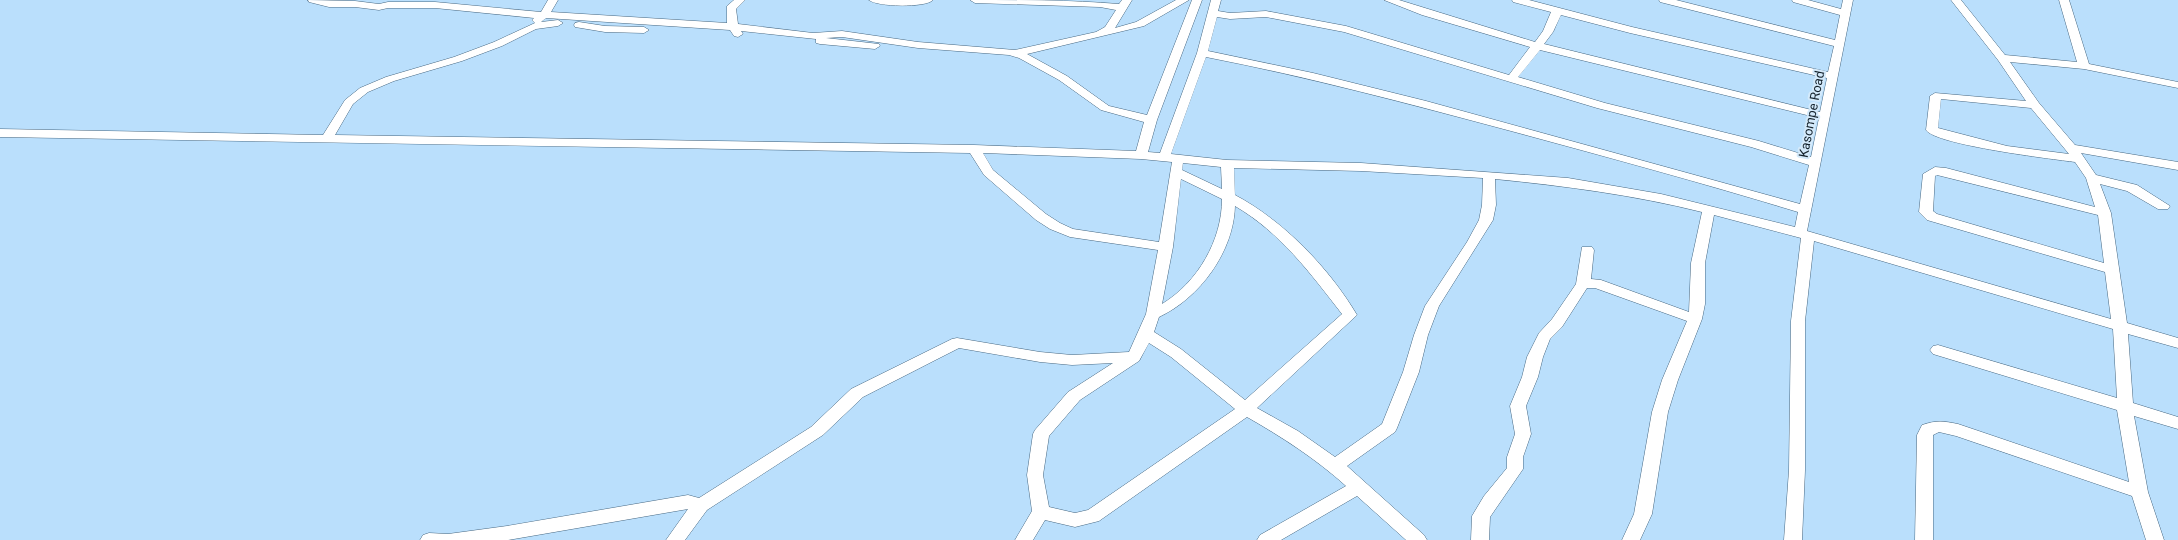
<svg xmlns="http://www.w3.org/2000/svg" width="2178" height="540" viewBox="0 0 2178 540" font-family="Roboto,sans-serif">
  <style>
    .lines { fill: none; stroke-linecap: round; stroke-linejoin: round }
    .minor-casing { stroke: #476882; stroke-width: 1 }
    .minor { fill: #fff; fill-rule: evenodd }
    .labels { text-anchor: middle; stroke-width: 4; stroke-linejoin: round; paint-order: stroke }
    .street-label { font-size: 13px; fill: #15232d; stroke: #d4eafb }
  </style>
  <rect width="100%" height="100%" fill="#badffc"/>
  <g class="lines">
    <g class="minor-casing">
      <path id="minor" d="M308 0 355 1 379 4 388 2H435L541 12 548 0H558L551 12 727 23V6L734 0H745L736 9 738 24 813 33 842 31 918 42 1015 50 1096 32 1105 27 1116 10 1100 7 975 3 970 0C1019 0 1071 0 1119 4L1122 0H1132L1115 28 1136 22 1176 0H1189L1144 26 1027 54 1067 76 1109 106 1147 115 1192 0H1202L1157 120 1148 152 1160 153 1197 53 1211 0H1221L1218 11 1230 13 1266 11 1346 26 1509 75 1530 47 1422 15 1384 0H1399L1535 42 1543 31 1551 12 1513 2 1512 0H1529L1632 27 1828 72 1834 46 1660 2 1659 0H1676L1835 40 1840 15 1793 2 1792 0H1808L1841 9 1843 0H1853L1807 231 2111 319 2105 272 1927 220 1919 212 1923 174 1935 167 1946 168 2095 207 2086 178 2075 162C2052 159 1936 145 1926 130L1930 96 1935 93 2026 101 1998 60 1951 0H1961L2005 55 2077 62 2059 0H2069L2089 64 2178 82V88L2084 69 2010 62 2039 103 2075 145 2178 162V170L2081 153 2096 175 2137 185 2170 206 2168 209H2158L2127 191 2100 184 2111 213 2127 323 2178 338V348L2128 334 2133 403 2178 417V429L2134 416 2148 492 2164 540H2146L2132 496 1956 436 1939 432 1933 435V540H1915L1917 435 1922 425C1937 420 1943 421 1958 424L2129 482 2117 410 1933 354 1930 350 1933 346 1938 345 2117 398 2113 329 1814 241 1805 321V470L1802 540H1784L1789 470 1791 321 1801 238 1714 215 1705 263V304L1702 319 1678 380 1668 412 1652 514 1640 540H1622L1634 514 1652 412 1662 380 1687 321 1595 288H1587L1562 327 1550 339 1543 357 1538 377 1526 406 1531 434 1523 457V469L1490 517 1489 540H1471L1472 516 1484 496 1507 468V457L1515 434 1510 406 1522 377 1527 357 1539 333 1552 319 1576 284 1582 247H1592L1594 250 1591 279 1601 280 1689 312 1691 263 1702 212C1634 195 1565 186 1495 179L1496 205 1493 220 1439 306 1428 335 1419 372 1397 428 1395 432 1347 466 1424 535 1427 540H1406L1357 496 1281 540H1257L1260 535 1346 486C1316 459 1282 437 1247 417L1099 521 1075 527 1045 520 1033 540H1015L1032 511 1027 475 1033 434 1035 430 1068 392 1113 363 1072 365 1040 362 959 348 863 397 823 435 707 510 685 540H666L688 509 508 540H420L423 535 429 533 448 534 507 526 688 495 699 498 811 427 851 389 952 339 957 338 1040 352 1072 355 1129 352 1146 314 1158 250 1070 237 1050 229 1036 220 984 175 970 153 0 137V129L323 135 345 100 360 88 386 77 454 57 494 42 535 23 532 20 534 18 435 8H388L379 10 355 7H329L309 2ZM1561 15 1630 33 1827 78 1820 112 1544 44 1553 32ZM1217 17 1230 19 1266 17 1344 32 1597 108 1751 147 1809 165 1800 204 1426 101 1313 73 1208 51ZM546 18 730 30 734 36 738 37 743 34 741 31 816 39V43L820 44 875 49 880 46 879 44 826 38 842 37 918 48 1009 55 1019 58 1059 80 1101 110 1144 122 1136 151 974 145 335 135 353 104 368 92 394 81 462 61 502 46 536 29 558 26 563 23 558 20 541 22ZM1540 50 1819 118 1811 157 1759 141 1605 103 1518 77ZM1206 57C1309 77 1410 104 1511 131 1607 157 1703 183 1798 212L1795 227 1661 194 1568 178 1361 163 1227 160 1171 154ZM1941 99 2031 108 2069 154 2007 146 1938 128ZM983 153 1141 159 1172 162 1159 242 1073 229 1060 223 1046 214 993 170ZM1183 163 1221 167 1222 189 1182 170ZM1234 168 1361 171 1483 178 1482 205 1479 220 1467 242 1425 306 1414 335 1403 372 1382 424 1335 457 1298 431 1257 408 1357 315C1329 268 1284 221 1235 195ZM1937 175 2098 215 2104 263 1937 214 1933 211 1935 176ZM1181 179 1222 199C1222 240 1198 282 1162 304L1173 247ZM1235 206C1281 233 1310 273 1342 314L1245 400 1181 349 1154 332 1159 317C1200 298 1234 251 1235 206ZM1149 343 1171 357 1235 409 1088 510 1075 513 1049 507 1043 475 1049 436 1080 400 1139 361Z
        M869 0H933C926 8 876 7 869 0Z
        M579 22 605 26 644 27 649 30 644 33 605 32 575 27 574 25 575 23Z"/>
    </g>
    <use href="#minor" class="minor"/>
  </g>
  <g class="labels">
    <g class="street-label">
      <text transform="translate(1811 114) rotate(-79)" y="5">Kasompe Road</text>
    </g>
  </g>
</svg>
